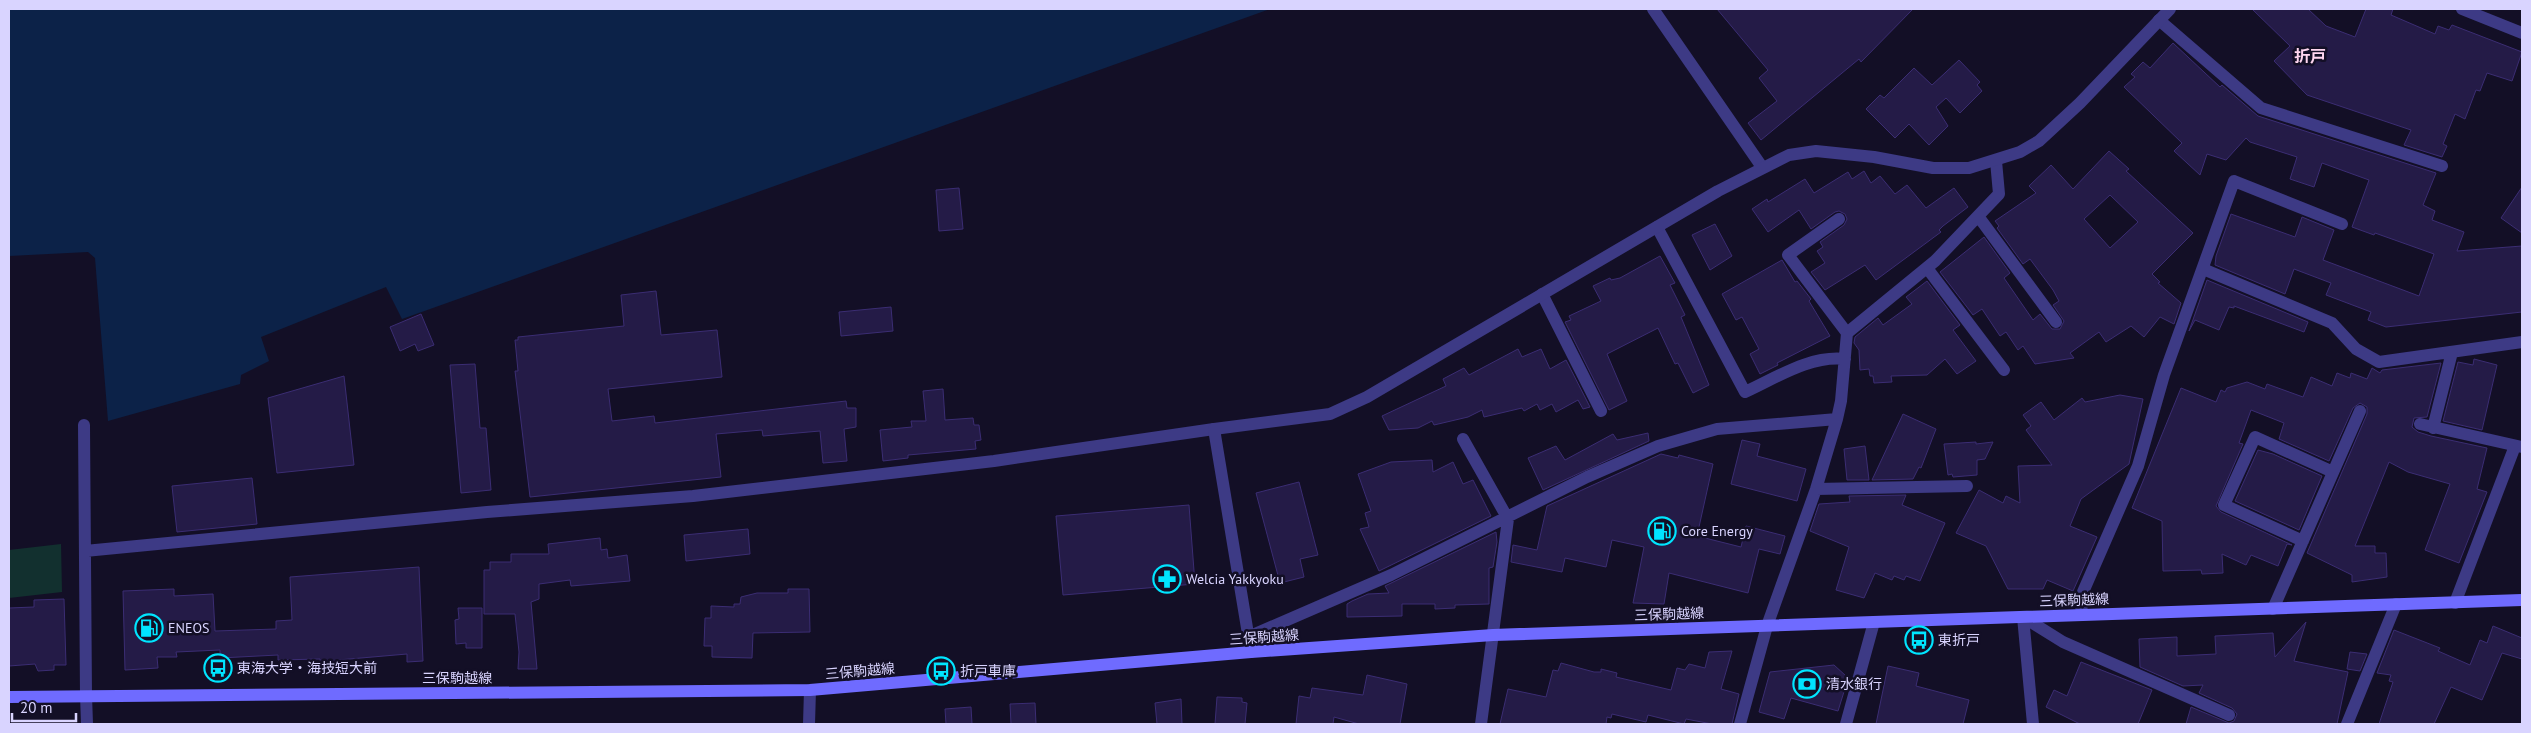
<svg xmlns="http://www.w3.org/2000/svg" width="2531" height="733" viewBox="0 0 2531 733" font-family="'PT Sans','Noto Sans JP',sans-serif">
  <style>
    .green { fill: #12302f }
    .water { fill: #0c2248 }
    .building { fill: #241b47; stroke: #3b2d73; fill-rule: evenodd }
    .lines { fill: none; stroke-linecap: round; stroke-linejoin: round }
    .minor { stroke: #3d3a85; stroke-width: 12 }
    .tertiary { stroke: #3d3a85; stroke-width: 12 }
    .secondary { stroke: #6f6bff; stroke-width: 12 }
    .labels { text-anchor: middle; stroke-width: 5; stroke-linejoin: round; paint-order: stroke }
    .poi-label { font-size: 14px; fill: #d9d4ff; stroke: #130f26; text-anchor: start }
    .street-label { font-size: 14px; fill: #d9d4ff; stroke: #130f26 }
    .quarter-label { font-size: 16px; font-weight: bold; fill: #ffd6f0; stroke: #130f26 }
  </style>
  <rect width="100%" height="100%" fill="#130f26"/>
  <path class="green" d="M61 544 62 592 9 598V550Z"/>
  <path class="water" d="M9 9H1270L402 319 386 287 261 337 269 361 241 375 240 384 108 421 95 258 88 252 9 256Z"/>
  <path class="building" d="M1717 9H1913L1861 62 1859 59 1761 140 1748 123 1777 101 1759 78 1768 70Z
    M2252 9H2308L2326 26 2355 37 2366 9H2393L2391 15 2435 34 2438 26 2449 30 2452 25 2522 52 2512 81 2487 73 2480 91 2476 90 2465 119 2455 114 2443 144 2447 146 2442 157 2404 145 2411 130 2307 95 2274 61 2290 46Z
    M2173 43 2220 87 2222 85 2258 116 2436 173 2423 205 2435 211 2432 220 2464 232 2457 251 2522 246V312L2386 327 2368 320 2371 312 2326 295 2331 283 2294 269 2285 294 2215 265 2216 256 2231 214 2295 237 2302 217 2334 230 2323 260 2419 296 2434 254 2375 233 2374 235 2352 227 2369 180 2322 163 2314 187 2290 179 2297 157 2250 142 2246 138 2226 160 2207 154 2200 175 2174 151 2182 143 2124 87 2135 77 2131 74 2143 62 2150 68Z
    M1959 60 1980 82 1977 85 1982 91 1960 113 1946 98 1936 107 1948 126 1929 145 1909 124 1895 138 1866 109 1880 95 1884 98 1914 68 1932 85Z
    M2109 151 2129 169 2126 171 2193 233 2152 274 2160 282 2158 283 2181 303 2174 324 2160 317 2144 337 2131 326 2106 342 2099 332 2070 353 2074 358 2035 364 2023 346 2018 350 2006 332 2000 336 1982 309 1973 315 1940 272 1984 237 2010 273 2004 278 2033 320 2040 314 2052 329H2060L2064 321 2053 305 2059 301 2053 290 2030 259 2023 264 1997 228 1999 226 1995 221 2036 193 2029 186 2051 165 2073 189ZM2110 195 2138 222 2110 248 2084 219Z
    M1864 171 1871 183 1880 176 1895 194 1907 185 1926 208 1954 188 1968 207 1943 226 1939 230 1941 232 1876 280 1865 265 1825 290 1811 272 1825 263 1817 251 1823 247 1820 242 1844 225 1847 219 1845 214 1839 211 1835 212 1811 229 1799 210 1768 232 1752 209 1767 199 1768 202 1805 179 1814 193 1848 172 1852 179Z
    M2522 187V233L2501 218Z
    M959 188 963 229 939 231 936 190Z
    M1715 224 1732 256 1710 270 1692 235Z
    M1660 256 1675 283 1670 285 1685 315 1681 317 1709 385 1693 393 1678 363 1675 364 1658 328 1607 354 1627 401 1609 410 1565 322 1571 320 1569 316 1601 301 1593 286 1610 278 1611 280 1620 278Z
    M1782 260 1795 282 1797 281 1811 299 1809 301 1830 336 1777 363 1778 365 1760 374 1750 354 1759 349 1742 317 1736 320 1722 294Z
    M2207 280 2308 322 2304 332 2234 306V308L2229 307 2219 330 2195 320 2189 331Z
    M1927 281 1960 325 1953 330 1976 361 1957 374 1945 359 1927 375 1891 376 1892 382 1874 383 1873 376H1870L1869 369 1860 370 1859 350 1854 343 1855 337 1878 318 1883 325 1912 304 1906 297Z
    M656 291 661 335 717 330 722 377 608 389 612 421 654 416 655 423 846 401 847 408H856V427L844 429 847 461 823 463 820 431 763 436 762 430 716 434 721 477 530 497 515 371H518L515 340H518V337L624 326 621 295Z
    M891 307 893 331 841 336 839 312Z
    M421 314 434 345 418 351 415 344 400 351 390 327Z
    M1518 349 1522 357 1541 349 1550 369 1566 360 1590 407 1583 409 1578 400 1556 412 1552 404 1540 410 1537 404 1524 411 1522 408 1484 417 1482 410 1468 417 1434 425 1432 421 1418 428 1389 430 1382 416 1446 386 1443 379 1464 368 1469 375Z
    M2474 359 2497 365 2482 430 2443 421 2458 362 2473 365Z
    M2441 363 2427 417 2414 418 2412 427 2418 432 2431 436 2487 448 2477 489 2487 492 2459 563 2425 550 2450 484 2408 472 2389 462 2355 546H2375V553H2386L2387 577 2352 582V575L2307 553 2367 414V407L2360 403 2353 408 2329 461 2279 439 2284 423 2251 410 2239 443 2243 444 2216 506 2221 512 2292 545 2287 544 2278 566 2251 555 2246 565 2222 554 2223 573 2202 574 2201 570 2163 571 2162 521 2132 508 2181 388 2216 402 2221 390 2225 392 2227 388 2247 382 2265 389 2267 384 2303 397 2311 377 2332 386 2337 373 2350 378 2351 373 2367 379 2372 368 2380 373 2382 370Z
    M475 364 480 428H486L491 490 461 493 450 365Z
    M344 376 354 465 277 473 268 398Z
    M943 389 945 420 973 418 974 425H979L981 440 975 441 976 449 908 455V458L883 461 880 430 912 427 911 421H926L923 391Z
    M2120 395 2143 399 2129 464 2081 499 2070 526 2097 537 2073 591 2047 580 2043 589H2008L1986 546 1956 533 1979 490 2003 503 2006 496 2020 503 2018 466 2052 465 2026 430 2031 426 2023 415 2041 402 2054 420 2082 398 2085 402Z
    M1903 414 1936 429 1921 468 1919 467 1913 479 1872 480Z
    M1648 433 1649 441 1543 490 1528 458 1556 446 1565 460 1613 434 1617 440Z
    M1742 440 1760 444 1757 456 1806 469 1797 501 1731 484Z
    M1976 442V444L1993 442 1985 459 1977 460V475L1953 477 1952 474 1948 475 1944 444Z
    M1865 446 1869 480H1847L1844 449Z
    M2258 450 2273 454 2322 476 2299 530 2235 501Z
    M1661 454 1678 458 1679 455 1713 464 1697 536 1741 547 1746 526 1785 536 1780 554 1759 549 1748 593 1669 573 1664 604 1633 603 1644 547 1612 540 1606 567 1565 558 1562 572 1511 562 1513 545 1537 550 1547 506Z
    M1432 460 1433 472 1453 462 1463 484 1473 480 1491 516 1379 571 1360 529 1369 527 1365 513 1371 511 1358 474 1391 462Z
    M252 478 257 524 177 532 172 486Z
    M1299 482 1318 555 1300 559 1304 577 1280 583 1256 493Z
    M1906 495 1902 505 1945 523 1920 581 1906 576 1904 580 1894 576 1892 580 1875 573 1864 598 1836 590 1849 547 1810 531 1819 504 1850 502 1849 496Z
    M1189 505 1195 584 1063 595 1056 516Z
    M748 529 750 554 686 561 684 535Z
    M1496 532 1497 542 1493 567 1489 568V604L1455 605V608L1435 609V604H1402V616L1347 617V604L1352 601 1368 594 1389 593 1385 586Z
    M600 538 601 550 607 549 608 558 627 555 630 581 571 586 570 580 539 584V599L531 602 537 669H518L519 652 515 614H484V570H490V562H511V554H549L548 544Z
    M419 567 423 661 407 662V654L338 660 339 667 320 668V659L278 660V655L220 658V650L176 652 177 657H157L158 668 125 670 123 591 174 589V596L213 594 215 631 276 629V621L292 620 290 577Z
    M788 589H809L810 632 753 633 752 658 712 657V646H704L705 618H711V606L734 607V604H740L741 597 757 593H788Z
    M64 599 66 665H54V670L38 671 35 664 9 666V608L34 607V600Z
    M458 608H482V648H466V643L456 644 455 620 459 619Z
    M2306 622 2294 661 2348 672 2337 724H2186L2191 707 2229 723 2234 721 2237 714 2232 708 2199 693 2203 685 2183 686 2140 667 2139 639 2177 637V656L2216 654 2215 636 2273 633 2275 657Z
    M2493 626 2522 638V659L2502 653 2482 700 2451 687 2434 724H2379L2393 682 2389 681 2391 675 2377 673 2394 630 2440 648 2438 651 2470 665 2480 640 2487 643Z
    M1732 651 1721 689 1739 694 1732 724H1712L1686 719 1684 724 1648 715 1646 722 1612 714 1611 718 1607 717 1606 724H1500L1508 689 1546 697 1553 670 1558 671 1561 663 1594 672H1601V669L1617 673 1616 677 1671 690 1677 668 1685 670 1689 664 1705 668 1709 652Z
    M2350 652 2367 654 2360 671 2347 669Z
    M2081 662 2152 690 2138 724H2080L2046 707 2054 690 2067 696Z
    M1834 665 1846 676 1847 682 1838 711 1791 698 1784 719 1759 712 1770 672Z
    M1888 666 1919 673 1916 686 1969 700 1963 724H1876Z
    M1367 675 1407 684 1400 724H1359L1334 717 1333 724H1296L1299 696 1310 698 1312 688 1363 695Z
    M1217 697 1242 698V702L1247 703 1245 724H1215Z
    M1181 699 1182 724H1157L1155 703Z
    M1035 703 1036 724H1011L1010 704Z
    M971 707 972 724H946L945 709Z"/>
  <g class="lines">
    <path class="minor" d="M1653 9 1762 167
      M2462 9 2522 33
      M2159 20 2261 108 2442 166
      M1978 216 2056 322
      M1839 219 1788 255 1847 333
      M1657 227 1745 392C1776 378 1810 355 1845 359
      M1927 268 2004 370
      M2203 269 2332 323 2356 349 2379 362 2522 342
      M1542 294 1601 411
      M2420 424 2522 447
      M84 425 86 695
      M2433 428 2452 352
      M1463 439 1508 519 1481 724
      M1816 489 1967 486
      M2303 541 2224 505 2255 437 2333 472
      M85 551 487 512 693 496 994 461 1214 429
      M2455 603 2515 446
      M2273 609 2360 411
      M2081 615 2083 592 2138 466 2164 375 2234 181 2342 224
      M2023 617 2063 642 2229 715
      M1248 637 1391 575 1587 477 1658 446 1717 429 1837 419
      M809 724 810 690
      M1740 724 1767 626 1816 489 1837 419 1841 401 1847 333 1935 261 1999 194 1996 161
      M1846 724 1874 622
      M2347 724 2396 604"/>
    <path class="tertiary" d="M2023 617 2033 724
      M1251 652 1214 429 1330 414 1367 397 1718 191 1789 155 1816 151 1874 157 1933 168H1969L2020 152 2039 141 2080 103 2170 9
      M86 695 87 724"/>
    <path class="secondary" d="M9 697 810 690 1251 652 1493 635 2522 600"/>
  </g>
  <defs>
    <g id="fuel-ring" transform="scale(1.4375)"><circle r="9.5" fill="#130f26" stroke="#00e5ff" stroke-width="1.5"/><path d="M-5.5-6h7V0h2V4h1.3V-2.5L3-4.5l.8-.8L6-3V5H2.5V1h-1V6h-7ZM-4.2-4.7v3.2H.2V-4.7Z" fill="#00e5ff"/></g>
    <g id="pharmacy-ring" transform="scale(1.4375)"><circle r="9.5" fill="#130f26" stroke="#00e5ff" stroke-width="1.5"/><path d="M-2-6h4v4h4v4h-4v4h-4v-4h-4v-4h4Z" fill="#00e5ff"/></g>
    <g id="bus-ring" transform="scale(1.4375)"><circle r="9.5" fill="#130f26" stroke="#00e5ff" stroke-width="1.5"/><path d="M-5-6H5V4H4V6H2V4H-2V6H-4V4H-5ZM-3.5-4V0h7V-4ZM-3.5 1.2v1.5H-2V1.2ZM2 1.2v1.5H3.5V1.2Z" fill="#00e5ff"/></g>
    <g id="bank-ring" transform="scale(1.4375)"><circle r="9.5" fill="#130f26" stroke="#00e5ff" stroke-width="1.5"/><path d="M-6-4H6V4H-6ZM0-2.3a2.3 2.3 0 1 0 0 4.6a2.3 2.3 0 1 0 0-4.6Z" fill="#00e5ff"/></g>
  </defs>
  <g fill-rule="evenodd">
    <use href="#fuel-ring" x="1662" y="531"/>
    <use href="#pharmacy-ring" x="1167" y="579"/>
    <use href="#fuel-ring" x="149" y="628"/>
    <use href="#bus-ring" x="1919" y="640"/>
    <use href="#bus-ring" x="218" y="668"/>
    <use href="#bus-ring" x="941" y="671"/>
    <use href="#bank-ring" x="1807" y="684"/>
  </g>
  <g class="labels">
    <g class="poi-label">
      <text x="1681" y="536">Core Energy</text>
      <text x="1186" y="584">Welcia Yakkyoku</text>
      <text x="168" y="633">ENEOS</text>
      <text x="1938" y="645">東折戸</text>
      <text x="237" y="673">東海大学・海技短大前</text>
      <text x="960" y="676">折戸車庫</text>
      <text x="1826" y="689">清水銀行</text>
    </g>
    <g class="street-label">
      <text transform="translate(2074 600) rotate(-2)" y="5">三保駒越線</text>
      <text transform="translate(1669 614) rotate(-2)" y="5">三保駒越線</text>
      <text transform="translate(1264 637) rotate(-4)" y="5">三保駒越線</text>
      <text transform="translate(860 671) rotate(-5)" y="5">三保駒越線</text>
      <text x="457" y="683">三保駒越線</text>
    </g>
    <g class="quarter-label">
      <text x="2310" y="62">折戸</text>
    </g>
  </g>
  <rect width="2531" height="733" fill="none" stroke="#d9d4ff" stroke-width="20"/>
  <path d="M12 713v8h64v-8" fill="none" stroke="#d9d4ff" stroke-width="2.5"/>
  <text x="20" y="713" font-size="15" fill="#d9d4ff" stroke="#130f26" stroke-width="4" paint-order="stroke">20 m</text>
</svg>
